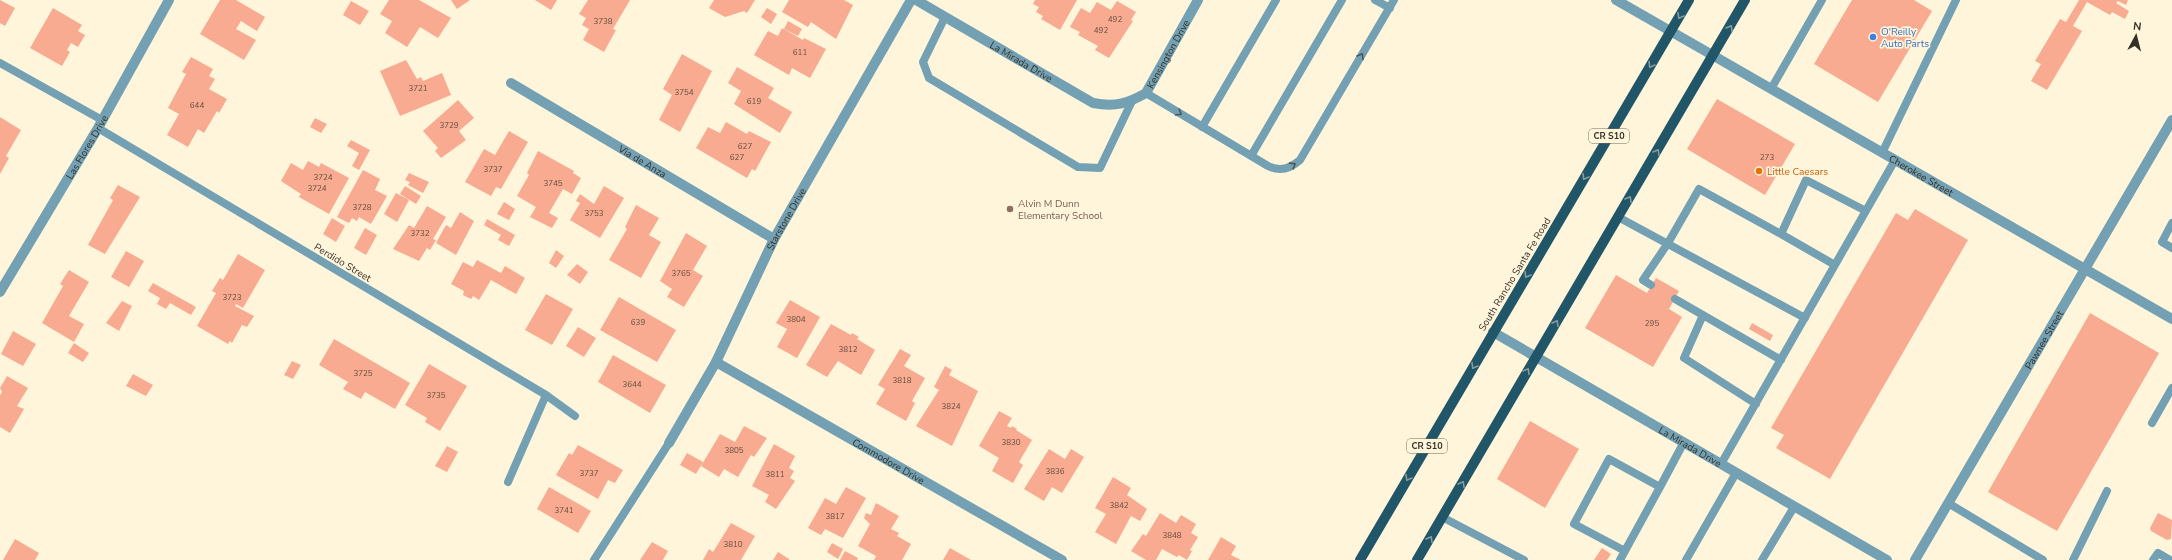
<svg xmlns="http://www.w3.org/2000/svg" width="2172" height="560" viewBox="0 0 2172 560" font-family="'Nunito Sans',sans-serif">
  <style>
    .building { fill: #f8ab90 }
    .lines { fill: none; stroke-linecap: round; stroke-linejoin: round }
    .service { stroke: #73a1b3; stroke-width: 8 }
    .minor { stroke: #73a1b3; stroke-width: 10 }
    .tertiary { stroke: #73a1b3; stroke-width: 10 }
    .primary { stroke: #215568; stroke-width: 10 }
    .oneway { stroke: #859d9c }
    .oneway2 { stroke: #4a5857 }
    .shop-dot { fill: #3f7fe0; stroke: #fff5db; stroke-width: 1.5 }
    .food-dot { fill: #e8710a; stroke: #fff5db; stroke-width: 1.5 }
    .education-dot { fill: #8d6e63; stroke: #fff5db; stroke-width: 1.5 }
    .labels { text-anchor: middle; stroke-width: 3.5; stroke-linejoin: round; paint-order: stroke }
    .number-label { font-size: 8px; fill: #654f40 }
    .shield { fill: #fff5db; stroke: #716b5c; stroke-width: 1 }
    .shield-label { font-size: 9px; font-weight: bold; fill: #343026 }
    .shop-label { font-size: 10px; fill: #366cbe; stroke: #fff5db; text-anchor: start }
    .street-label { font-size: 10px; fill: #343026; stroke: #fff5db }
    .food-label { font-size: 10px; fill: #c56008; stroke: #fff5db; text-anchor: start }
    .education-label { font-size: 10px; fill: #785e54; stroke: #fff5db; text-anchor: start }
  </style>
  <rect width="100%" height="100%" fill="#fff5db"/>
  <path class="building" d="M0 0 15 8 5 26 0 23Z
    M220 0H236L265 17 257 31 241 21 236 29 256 40 244 60 200 34Z
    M389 0H419L451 18 438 38 420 27 407 47 385 33 392 21 380 14Z
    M451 0H470L457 9Z
    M535 0H557L551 10Z
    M588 0H630L613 29 616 30 604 52 583 40 589 29 582 25 586 18 579 14Z
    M714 0H755L747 13 744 11 725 17 709 8Z
    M789 0H844L853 5 836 39 811 22 808 27 782 12Z
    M1035 0H1077L1060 30 1041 19 1043 16 1036 12 1039 7 1033 4Z
    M1852 0H1914L1932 11 1878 102 1814 64Z
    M2079 0H2128L2126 5 2118 1 2116 3 2129 11 2125 19 2112 12 2110 15 2087 2 2073 26 2082 31 2047 90 2031 81 2041 64 2035 61 2060 19 2066 22Z
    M351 1 369 11 360 25 343 15Z
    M1117 1 1136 12 1131 20 1133 21 1109 58 1095 50 1098 46 1078 35 1080 32 1070 27 1081 8 1090 13 1097 2 1111 10Z
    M53 8 82 25 78 31 85 35 78 47 71 43 67 50 70 52 62 66 30 48Z
    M767 8 777 14 771 24 761 17Z
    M788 21 802 29 798 36 784 29Z
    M782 28 803 40 804 38 826 49 810 78 792 68 789 75 754 55 768 31 778 36Z
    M682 54 712 71 680 132 659 120 672 95 663 89Z
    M191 57 213 69 209 76 215 79 209 89 227 99 219 113 217 111 204 133 198 129 188 147 167 135 179 114 168 108 186 74 182 72Z
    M406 60 417 79 421 77 423 81 442 73 451 95 400 116 380 71Z
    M737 67 774 88 768 98 792 112 780 133 734 104 741 91 728 83Z
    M1717 99 1795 144 1765 195 1687 149Z
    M458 100 474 118 459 131 466 140 441 158 435 151 438 148 423 131Z
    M0 117 21 130 6 156 9 158 0 174Z
    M315 118 327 124 321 133 310 127Z
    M726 122 747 134 749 131 771 142 755 171 752 169 747 178 696 148 708 127 720 133Z
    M509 131 528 142 501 189 496 187 491 196 465 182 484 149 495 155Z
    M351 140 370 150 359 170 352 166 359 153 347 146Z
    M538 151 574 171 573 173 581 178 572 194 563 189 549 213 558 218 552 228 530 217 536 207 517 196 529 175 527 173Z
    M308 161 319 167 321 163 349 178 329 214 299 197 301 194 281 181 291 163 303 170Z
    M363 170 380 179 375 190 387 196 371 224 359 217 357 221 352 218 349 223 337 217Z
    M409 173 429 182 423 193 408 185 410 182 405 180Z
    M118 185 140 197 105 254 88 245 113 200 110 198Z
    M405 186 421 196 416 204 400 194Z
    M604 186 624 198 600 238 570 220 580 203 576 201 580 194 594 204Z
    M396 193 409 200 397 222 384 214Z
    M504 202 515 209 509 220 497 214Z
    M636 205 659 218 649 235 661 242 641 278 609 260 627 229 625 227Z
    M427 206 446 217 433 239 436 240 430 250 427 248 419 261 393 249 409 225 414 228Z
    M1915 209 1968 240 1830 479 1776 448 1784 435 1771 428 1896 213 1908 220Z
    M460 212 474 221 456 255 436 243 446 225 451 228Z
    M332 218 345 226 336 242 323 234Z
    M487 219 515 235 509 246 498 240 501 235 484 225Z
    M365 228 377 235 366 255 354 248Z
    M686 233 707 246 693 270 703 276 684 307 667 297 672 289 660 281Z
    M556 250 564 256 556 268 549 263Z
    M126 251 144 261 129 287 111 277Z
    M238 254 265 270 243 308 236 304 235 306 254 316 247 327 242 325 232 343 230 341 228 344 197 326 216 293 212 291 220 278 223 280Z
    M477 260 501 273 505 266 525 278 516 294 491 280 479 300 473 296 471 299 463 295 464 291 451 284 463 262 473 267Z
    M577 264 588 272 580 284 567 275Z
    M69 270 89 282 69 316 84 324 74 342 42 323 63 286 60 284Z
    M1616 275 1647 293 1656 278 1679 291 1669 309 1682 317 1653 367 1585 328Z
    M153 283 196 307 191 315 170 303 166 309 157 304 160 298 148 291Z
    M546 294 573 309 552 345 525 330Z
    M619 297 676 330 657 362 600 330Z
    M790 300 820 317 797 358 777 347 787 329 776 323Z
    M122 301 132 306 119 331 106 323Z
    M2090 313 2159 353 2057 531 1988 492Z
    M1752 323 1773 335 1770 341 1749 329Z
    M831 324 851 335 852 333 859 337 857 339 875 350 861 375 838 361 827 377 806 365Z
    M578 327 596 338 584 357 566 346Z
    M13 331 36 344 23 366 1 354Z
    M334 339 410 383 395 409 365 392 361 399 343 389 348 382 319 365Z
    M74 343 89 353 83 362 68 353Z
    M900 349 911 355 904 366 925 378 912 401 915 403 906 421 876 404 885 389 878 385Z
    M613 355 666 385 650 413 598 382Z
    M292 361 301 365 293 379 284 375Z
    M429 364 467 386 440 431 425 422 427 418 405 405Z
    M945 366 952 370 949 375 978 391 952 446 916 426 939 390 934 387Z
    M133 374 153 385 146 396 126 386Z
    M7 376 28 388 17 406 24 409 10 433 0 427V395L2 392 0 388Z
    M999 411 1012 418 1007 426 1011 428 1012 426 1017 429 1016 430 1032 440 1019 462 1023 465 1013 483 992 471 999 458 979 446Z
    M1530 421 1579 449 1545 508 1497 479Z
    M744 426 767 438 754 457 751 455 738 477 724 469 719 477 701 466 720 434 735 442Z
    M774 444 795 456 789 468 794 471 790 478 795 481 776 509 765 502 769 495 752 486Z
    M578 445 623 470 615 483 608 480 598 499 556 475 569 453 572 455Z
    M447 446 458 452 447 472 435 466Z
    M1049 449 1065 459 1071 449 1084 457 1062 493 1052 487 1044 501 1024 489Z
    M687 453 703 462 696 474 680 465Z
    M1113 477 1131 488 1127 495 1147 509 1140 521 1131 516 1116 544 1095 532 1106 514 1095 508Z
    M549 487 591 511 578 533 537 509Z
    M846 487 866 498 843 538 825 529 821 535 808 528 825 498 836 504Z
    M876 503 899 516 891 529 899 533 897 536 911 544 902 560H874L876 556 858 546 870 524 864 518 866 513 871 515Z
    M1160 513 1176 523 1181 515 1196 524 1191 533 1198 537 1190 550 1192 551 1187 560 1179 555 1177 557 1162 549 1156 560H1146L1131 551 1143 534 1146 536Z
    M2158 513 2172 520 2171 539 2167 540 2151 531 2150 528Z
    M731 523 755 536 741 560H703L709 549 713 552Z
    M1221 537 1236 546 1231 555 1241 560H1208Z
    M15 539 39 553 35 560H3Z
    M652 542 668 551 663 560H640Z
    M832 543 843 549 838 559 827 552Z
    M950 548 971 560H943Z
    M1602 548 1611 554 1607 560H1594Z
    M845 551 858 558 857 560H840Z
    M778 552 789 559V560H773Z"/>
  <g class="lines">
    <path class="service" d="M1375 0 1390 8
      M945 17 923 62 929 78 1078 167 1100 168 1132 101
      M0 63 102 120
      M1771 89 1822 0
      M1146 93 1268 166C1280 172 1290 169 1300 160L1394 0
      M1202 127 1276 0
      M98 128 546 395 575 416
      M1882 153 1956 0
      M1251 156 1342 0
      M1618 217 1805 318
      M2172 223 2162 242 2172 248
      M1781 234 1835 265
      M1651 285 1643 280 1668 243 1699 189 1781 234 1806 180 1866 211
      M1675 299 1781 360
      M1703 315 1684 358 1756 404
      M2152 423 2172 388
      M1721 464 1895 160
      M508 482 546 395
      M1660 487 1684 442
      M1948 503 2043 560
      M1442 517 1524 560
      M594 560 669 443
      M1620 560 1660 487 1609 459 1574 524 1625 551
      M1686 560 1736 473
      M1762 560 1794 507
      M2073 560 2107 491
      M2153 560 2158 553 2170 560"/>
    <g class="minor">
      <path id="s1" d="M1714 56 2172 319"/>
      <path id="s2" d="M511 83 774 239"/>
      <path id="s3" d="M716 362 1062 560"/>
      <path id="s4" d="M669 443 716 362 774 239 911 0"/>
      <path id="s5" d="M1915 560 2172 120"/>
    </g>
    <g class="tertiary">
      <path id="s6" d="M916 0 1093 103C1115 107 1127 104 1146 93L1198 0"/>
      <path d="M1616 0 1714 56"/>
      <path id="s7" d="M0 292 98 128 169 0"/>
      <path id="s8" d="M1493 332 1887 560"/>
    </g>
    <path class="primary" d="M1360 560 1689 0
      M1417 560 1745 0"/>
  </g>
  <defs><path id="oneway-chevron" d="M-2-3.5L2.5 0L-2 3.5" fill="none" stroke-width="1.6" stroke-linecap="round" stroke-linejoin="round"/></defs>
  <g class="oneway">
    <use href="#oneway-chevron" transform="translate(1680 16) rotate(119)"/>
    <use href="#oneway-chevron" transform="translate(1730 28) rotate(-60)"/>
    <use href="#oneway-chevron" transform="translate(1651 65) rotate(121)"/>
    <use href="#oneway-chevron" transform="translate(1657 152) rotate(-59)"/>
    <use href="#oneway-chevron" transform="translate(1585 177) rotate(121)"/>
    <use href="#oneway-chevron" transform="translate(1629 199) rotate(-60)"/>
    <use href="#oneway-chevron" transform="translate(1527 275) rotate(121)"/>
    <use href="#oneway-chevron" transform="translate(1556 323) rotate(-59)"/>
    <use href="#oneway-chevron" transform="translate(1474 366) rotate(120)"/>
    <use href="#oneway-chevron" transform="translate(1527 371) rotate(-60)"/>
    <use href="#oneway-chevron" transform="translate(1408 478) rotate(120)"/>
    <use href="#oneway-chevron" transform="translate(1462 484) rotate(-60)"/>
    <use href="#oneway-chevron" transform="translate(1430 539) rotate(-60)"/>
  </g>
  <g class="oneway2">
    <use href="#oneway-chevron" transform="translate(1361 56) rotate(-59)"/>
    <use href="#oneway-chevron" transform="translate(1179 113) rotate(31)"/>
    <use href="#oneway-chevron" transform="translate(1293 165) rotate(-32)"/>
  </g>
  <circle class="shop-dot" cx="1873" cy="37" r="4"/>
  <circle class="food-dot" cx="1759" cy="171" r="4"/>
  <circle class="education-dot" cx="1010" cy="209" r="4"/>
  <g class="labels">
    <g class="number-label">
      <text x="1115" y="22">492</text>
      <text x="603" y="24">3738</text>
      <text x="1101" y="33">492</text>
      <text x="800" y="55">611</text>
      <text x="418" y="91">3721</text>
      <text x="684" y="95">3754</text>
      <text x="754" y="104">619</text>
      <text x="197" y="108">644</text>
      <text x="449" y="128">3729</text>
      <text x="745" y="149">627</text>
      <text x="737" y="160">627</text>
      <text x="1767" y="160">273</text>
      <text x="493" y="172">3737</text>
      <text x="323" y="180">3724</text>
      <text x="553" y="186">3745</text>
      <text x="317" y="191">3724</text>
      <text x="362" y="210">3728</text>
      <text x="594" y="216">3753</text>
      <text x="420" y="236">3732</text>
      <text x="681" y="276">3765</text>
      <text x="232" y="300">3723</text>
      <text x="796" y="322">3804</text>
      <text x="638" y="325">639</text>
      <text x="1652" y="326">295</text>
      <text x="848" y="352">3812</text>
      <text x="363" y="376">3725</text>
      <text x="902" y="383">3818</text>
      <text x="632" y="387">3644</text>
      <text x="436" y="398">3735</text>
      <text x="951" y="409">3824</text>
      <text x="1011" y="445">3830</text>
      <text x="734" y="453">3805</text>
      <text x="1055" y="474">3836</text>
      <text x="589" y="476">3737</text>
      <text x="775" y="477">3811</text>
      <text x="1119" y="508">3842</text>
      <text x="564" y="513">3741</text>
      <text x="835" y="519">3817</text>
      <text x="1172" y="538">3848</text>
      <text x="733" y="547">3810</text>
    </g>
    <g class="shield">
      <rect x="1589" y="129" width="40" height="14" rx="3"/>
      <rect x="1407" y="439" width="40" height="14" rx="3"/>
    </g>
    <g class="shield-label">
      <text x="1609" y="139">CR S10</text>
      <text x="1427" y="449">CR S10</text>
    </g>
    <g class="shop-label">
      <text x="1881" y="35">O'Reilly<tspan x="1881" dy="12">Auto Parts</tspan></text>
    </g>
    <g class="street-label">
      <text dy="4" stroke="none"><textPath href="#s6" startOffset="305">Kensington Drive</textPath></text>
      <text dy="4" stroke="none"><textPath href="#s6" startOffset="122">La Mirada Drive</textPath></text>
      <text dy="4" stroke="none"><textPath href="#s7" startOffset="169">Las Flores Drive</textPath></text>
      <text dy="4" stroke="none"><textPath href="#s2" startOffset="153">Via de Anza</textPath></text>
      <text dy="4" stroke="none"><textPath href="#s1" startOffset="239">Cherokee Street</textPath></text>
      <text dy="4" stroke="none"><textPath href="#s4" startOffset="253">Starstone Drive</textPath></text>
      <text transform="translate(343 262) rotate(31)" y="4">Perdido Street</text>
      <text transform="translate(1514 274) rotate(-59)" y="4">South Rancho Santa Fe Road</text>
      <text dy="4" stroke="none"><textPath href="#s5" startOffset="255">Pawnee Street</textPath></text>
      <text dy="4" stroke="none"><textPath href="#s8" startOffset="228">La Mirada Drive</textPath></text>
      <text dy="4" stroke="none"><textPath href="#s3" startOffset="199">Commodore Drive</textPath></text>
    </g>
    <g class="food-label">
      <text x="1767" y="175">Little Caesars</text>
    </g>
    <g class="education-label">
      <text x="1018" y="207">Alvin M Dunn<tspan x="1018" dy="12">Elementary School</tspan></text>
    </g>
  </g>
  <g transform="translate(2136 36) rotate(7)" stroke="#fff5db" stroke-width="3" paint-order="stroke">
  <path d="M0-3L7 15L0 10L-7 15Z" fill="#343026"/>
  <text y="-6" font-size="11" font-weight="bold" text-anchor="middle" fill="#343026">N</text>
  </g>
</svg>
